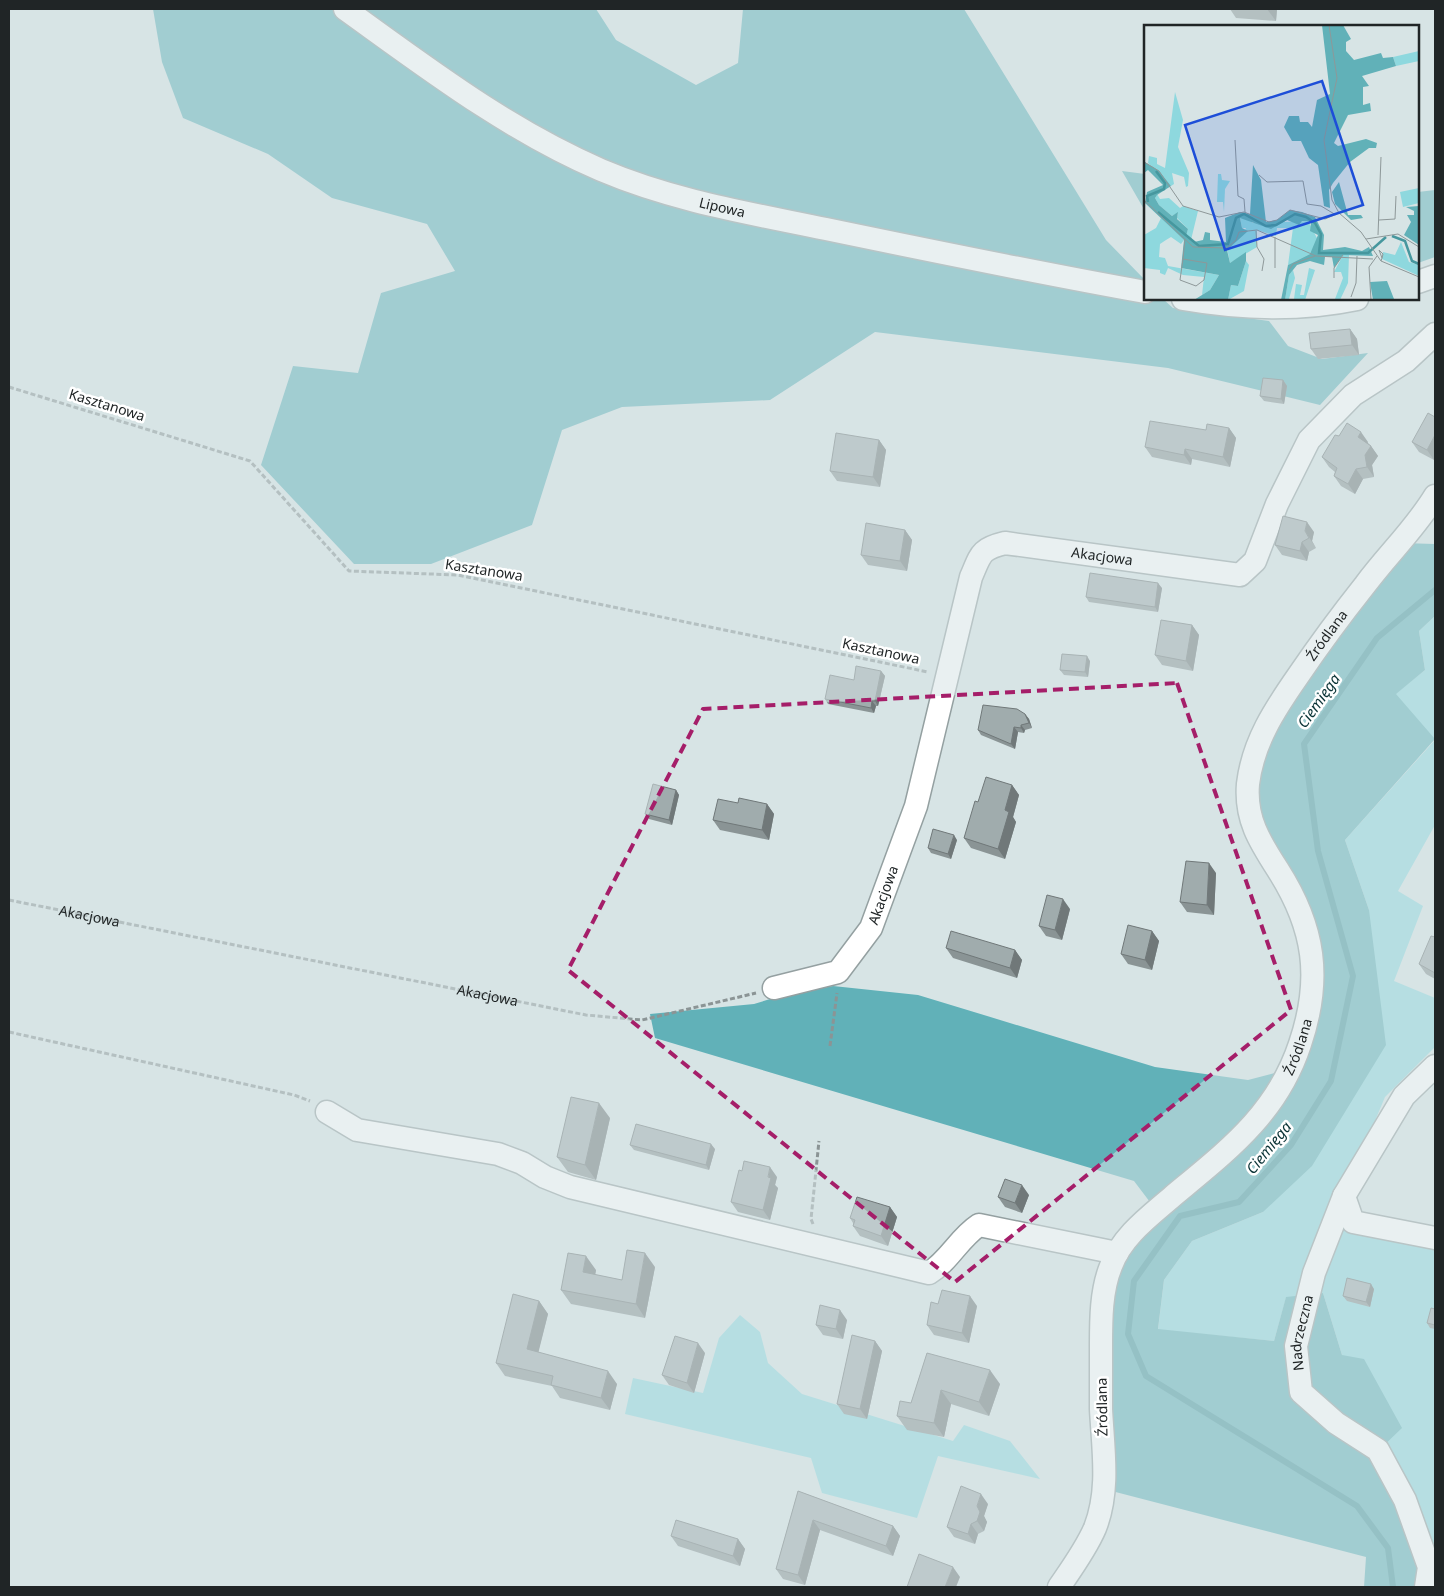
<svg xmlns="http://www.w3.org/2000/svg" width="1444" height="1596" viewBox="0 0 1444 1596" font-family="'Noto Sans',sans-serif">
  <style>
    .green { fill: #8ed8de }
    .forest { fill: #61b1b8 }
    .lines { fill: none; stroke-linecap: round; stroke-linejoin: round }
    .stream { stroke: #46979e; stroke-width: 6 }
    .minor-casing { stroke: #94a0a1; stroke-width: 25 }
    .path { stroke: #8b9495; stroke-width: 3; stroke-dasharray: 5 2.5; stroke-linecap: butt }
    .minor { stroke: #fff; stroke-width: 22 }
    .wall { fill: #8a9495 }
    .shaded-wall { fill: #707879 }
    .building { fill: #a0acad; stroke: #707879 }
    .marked { fill: none; stroke: #a51e69; stroke-width: 4; stroke-dasharray: 10 6; stroke-linejoin: round }
    .labels { text-anchor: middle; stroke-width: 5; stroke-linejoin: round; paint-order: stroke }
    .street-label { font-size: 14px; fill: #202526; stroke: #fff }
    .water-label { font-size: 15px; font-style: italic; fill: #0a3336; stroke: #fff }
    .inset-river { fill: none; stroke: #46979e; stroke-width: 2.5 }
    .inset-road { fill: none; stroke: #8e9899; stroke-width: 1 }
    .view { fill: #1d4ed8; fill-opacity: 0.15; stroke: #1d4ed8; stroke-width: 2.5 }
    .inset-edge { fill: none; stroke: #202526; stroke-width: 2.5 }
  </style>
  <rect width="100%" height="100%" fill="#d7e4e5"/>
  <path class="green" d="M1435 616V825L1398 891 1423 906 1394 981 1435 998V1047L1385 1097 1343 1197 1353 1222 1435 1239V1571L1342 1355 1323 1293 1286 1298 1274 1341 1158 1330 1164 1280 1192 1241 1263 1212 1369 910 1345 840 1435 740 1395 694 1425 670 1419 631Z
    M740 1315 760 1332 768 1363 802 1394 953 1441 964 1425 1010 1441 1040 1479 938 1456 917 1518 822 1493 811 1458 625 1414 633 1378 703 1393 719 1338Z"/>
  <path class="forest" d="M153 9H596L616 40 696 85 738 63 743 9H964L1106 240 1145 280V299H1163L1173 308 1269 321 1288 346 1322 359 1368 353 1320 405 1168 368 875 332 770 400 622 407 562 430 532 525 431 564H354L261 465 293 366 358 373 381 293 455 271 427 224 332 198 268 154 183 118 162 62Z
    M1122 171 1145 174V211Z
    M1435 190V257L1418 263V192Z
    M1402 543 1435 544V616L1419 631 1425 670 1396 694 1435 739 1345 840 1369 910 1386 1045 1312 1166 1263 1212 1192 1241 1164 1280 1158 1329 1274 1341 1286 1297 1323 1293 1342 1355 1364 1359 1402 1428 1379 1450 1435 1587H1364L1366 1557 1104 1489 1110 1267 1156 1210 1134 1181 655 1038 650 1014 754 1004 783 995 833 986 918 995 1155 1067 1248 1080 1290 1069 1314 966 1251 824 1272 713Z"/>
  <g class="lines">
    <path class="stream" d="M1393 1587 1388 1548 1357 1506 1146 1376 1128 1334 1134 1281 1180 1216 1239 1202 1291 1145 1331 1081 1353 976 1318 851 1304 744 1377 638 1435 590"/>
    <g class="minor-casing">
      <g id="minor">
        <path id="s2" d="M345 9C427 68 508 130 601 170 674 201 749 213 826 229 932 251 1039 273 1145 292"/>
        <path d="M1418 282 1435 276"/>
        <path d="M1183 299C1241 309 1300 311 1357 299"/>
        <path id="s3" d="M774 988 838 972 871 928 916 806 971 577C981 554 980 549 1005 543L1240 575 1255 561 1277 504 1309 440 1353 395 1406 361 1435 334"/>
        <path d="M327 1112 357 1130 498 1154 522 1163 545 1177 570 1187 929 1273C949 1261 959 1238 979 1225L1117 1253"/>
        <path d="M1344 1196 1353 1222 1435 1238"/>
        <path id="s4" d="M1059 1587C1072 1568 1086 1549 1095 1528 1110 1490 1103 1449 1101 1409 1101 1389 1101 1367 1101 1346 1101 1320 1101 1290 1111 1266 1122 1236 1150 1216 1173 1196 1227 1151 1277 1114 1300 1044 1322 979 1315 928 1278 870 1260 842 1245 819 1248 784 1253 742 1275 709 1298 676 1319 645 1342 614 1365 585 1388 554 1415 529 1435 496"/>
        <path id="s5" d="M1426 1587 1429 1567 1405 1500 1378 1450 1336 1423 1301 1392 1296 1346 1314 1273 1344 1196 1404 1096 1435 1066"/>
      </g>
    </g>
    <g class="path">
      <path d="M9 387 250 461 349 571 458 575 928 672"/>
      <path id="s1" d="M9 900 586 1015 642 1020 756 993"/>
      <path d="M9 1032 294 1095 310 1101"/>
      <path d="M830 1046 837 993"/>
      <path d="M813 1224 811 1219 819 1141"/>
    </g>
    <use href="#minor" class="minor"/>
  </g>
  <path class="wall" d="M1230 9H1277L1276 21 1236 18Z
    M1350 329 1357 339 1359 355 1318 359 1311 349Z
    M1283 380 1287 386 1284 404 1264 401 1260 396Z
    M1435 417V458L1434 460 1419 452 1412 442Z
    M1229 428 1236 438 1230 467 1192 459 1191 465 1152 457 1145 447 1206 430Z
    M879 440 886 450 880 487 837 481 830 471Z
    M1368 442V443L1371 446 1378 456 1372 465 1374 477 1363 479 1355 494 1341 486 1334 476 1335 472 1329 467 1322 457Z
    M905 530 912 540 907 571 868 565 861 555Z
    M1314 532 1312 541 1316 548 1309 552 1307 561 1282 555 1275 545Z
    M1162 588 1158 612 1089 602 1086 597Z
    M1192 625 1199 635 1193 671 1162 665 1155 655Z
    M1090 661 1088 677 1064 675 1060 670Z
    M881 671 885 676 878 706H876L874 713 828 704 825 699 854 680Z
    M1025 714 1029 719 1032 728 1025 730 1024 733 1018 732 1015 749 981 735 978 730Z
    M1012 785 1019 795 1013 817 1016 822 1005 859 971 848 964 838 978 802Z
    M676 790 679 795 672 825 649 819 645 814Z
    M738 803 767 804 774 814 769 840 720 830 713 820Z
    M957 840 951 859 931 853 928 848Z
    M1216 873 1214 915 1187 912 1180 902Z
    M1070 909 1062 940 1046 936 1039 926Z
    M1152 931 1159 941 1152 970 1128 964 1121 954Z
    M1435 937V979L1426 974 1419 964Z
    M946 948 1015 950 1022 960 1017 978 953 958Z
    M610 1118 596 1180 568 1172 557 1157Z
    M630 1145 715 1149 709 1170 634 1150Z
    M777 1177 775 1185 778 1188 770 1220 738 1212 731 1202Z
    M1029 1195 1022 1213 1005 1207 998 1197Z
    M890 1207 897 1217 888 1246 860 1236 853 1226V1223L850 1218Z
    M655 1267 645 1318 571 1304 561 1290 596 1270 595 1275 622 1280Z
    M1374 1289 1370 1307 1347 1301 1343 1296Z
    M539 1301 548 1314 538 1352 617 1384 610 1410 560 1398 552 1386 505 1376 496 1363Z
    M938 1304 977 1306 969 1343 934 1335 927 1325Z
    M1435 1309V1329L1430 1328 1427 1323Z
    M847 1320 843 1339 823 1335 816 1325Z
    M875 1341 882 1351 867 1419 844 1414 837 1404Z
    M705 1353 694 1393 669 1385 662 1375Z
    M927 1353 1000 1384 989 1416 951 1404 944 1437 907 1430 897 1416 911 1403Z
    M798 1491 893 1526 900 1536 893 1556 820 1530 805 1585 783 1579 776 1569Z
    M988 1504 984 1516 987 1522 984 1531 978 1534 975 1544 954 1537 947 1527Z
    M671 1536 738 1539 745 1549 740 1566 678 1546Z"/>
  <path class="shaded-wall" d="M1267 9H1277L1276 21Z
    M1350 329 1357 339 1359 355 1352 345Z
    M1283 380 1287 386 1284 404 1281 399Z
    M1229 428 1236 438 1230 467 1223 457Z
    M1361 432 1368 442 1365 447 1358 437Z
    M1435 435V458L1434 460 1427 450Z
    M879 440 886 450 880 487 873 477Z
    M1371 446 1378 456 1372 465 1374 477 1367 467 1365 455Z
    M1185 449 1192 459 1191 465 1184 455Z
    M1356 469 1363 479 1355 494 1348 484Z
    M1307 522 1314 532 1312 541 1316 548 1305 531Z
    M905 530 912 540 907 571 900 561Z
    M1302 542 1309 552 1307 561 1300 551Z
    M1158 583 1162 588 1158 612 1155 607Z
    M1192 625 1199 635 1193 671 1186 661Z
    M1087 656 1090 661 1088 677 1085 672Z
    M881 671 885 676 878 706 875 701Z
    M872 701 876 706 874 713 871 708Z
    M1025 714 1029 719 1032 728 1029 723Z
    M1021 725 1025 730 1024 733 1021 728Z
    M1014 727 1018 732 1015 749 1011 744Z
    M1012 785 1019 795 1013 817 1016 822 1005 859 998 849 1005 810Z
    M676 790 679 795 672 825 669 820Z
    M767 804 774 814 769 840 762 830Z
    M954 835 957 840 951 859 948 854Z
    M1209 863 1216 873 1214 915 1207 905Z
    M1063 899 1070 909 1062 940 1055 930Z
    M1152 931 1159 941 1152 970 1145 960Z
    M1015 950 1022 960 1017 978 1010 968Z
    M599 1103 610 1118 596 1180 585 1165Z
    M711 1144 715 1149 709 1170 706 1165Z
    M770 1167 777 1177 775 1185 778 1188 770 1220 763 1210Z
    M1022 1185 1029 1195 1022 1213 1015 1203Z
    M890 1207 897 1217 888 1246 881 1236Z
    M645 1253 655 1267 645 1318 636 1304Z
    M586 1256 596 1270 593 1286 583 1272Z
    M1371 1284 1374 1289 1370 1307 1366 1302Z
    M970 1296 977 1306 969 1343 962 1333Z
    M539 1301 548 1314 536 1362 527 1349Z
    M840 1310 847 1320 843 1339 836 1329Z
    M875 1341 882 1351 867 1419 860 1409Z
    M698 1343 705 1353 694 1393 687 1383Z
    M990 1370 1000 1384 989 1416 979 1402Z
    M608 1371 617 1384 610 1410 601 1398Z
    M941 1390 951 1404 944 1437 934 1423Z
    M981 1494 988 1504 984 1516 987 1522 984 1531 977 1521V1506Z
    M813 1520 820 1530 805 1585 798 1575Z
    M971 1524 978 1534 975 1544 968 1534Z
    M893 1526 900 1536 893 1556 886 1546Z
    M738 1539 745 1549 740 1566 733 1556Z
    M953 1567 960 1577 956 1587H945Z"/>
  <path class="building" d="M1350 329 1352 345 1311 349 1309 333Z
    M1263 378 1283 380 1281 399 1260 396Z
    M1428 413 1435 417V435L1427 450 1412 442Z
    M1150 421 1206 430 1207 424 1229 428 1223 457 1185 449 1184 455 1145 447Z
    M1347 423 1361 432 1358 437 1371 446 1365 455 1367 467 1356 469 1348 484 1334 476 1337 468 1322 457 1335 435 1339 436Z
    M836 433 879 440 873 477 830 471Z
    M1283 516 1307 522 1305 531 1309 538 1302 542 1300 551 1275 545Z
    M866 523 905 530 900 561 861 555Z
    M1090 573 1158 583 1155 607 1086 597Z
    M1161 620 1192 625 1186 661 1155 655Z
    M1062 654 1087 656 1085 672 1060 670Z
    M856 666 881 671 875 701H872L871 708 825 699 830 675 854 680Z
    M983 705 1017 709 1025 714 1029 723 1021 725V728L1014 727 1011 744 978 730Z
    M986 777 1012 785 1005 810 1009 812 998 849 964 838 975 801 978 802Z
    M653 784 676 790 669 820 645 814Z
    M739 798 767 804 762 830 713 820 718 799 738 803Z
    M933 829 954 835 948 854 928 848Z
    M1186 861 1209 863 1207 905 1180 902Z
    M1047 895 1063 899 1055 930 1039 926Z
    M1128 925 1152 931 1145 960 1121 954Z
    M951 931 1015 950 1010 968 946 948Z
    M1431 936 1435 937V973L1419 964Z
    M571 1097 599 1103 585 1165 557 1157Z
    M636 1124 711 1144 706 1165 630 1145Z
    M744 1161 770 1167 768 1177 771 1178 763 1210 731 1202 739 1170 742 1171Z
    M1005 1179 1022 1185 1015 1203 998 1197Z
    M857 1197 890 1207 881 1236 853 1226 855 1220 850 1218Z
    M627 1250 645 1253 636 1304 561 1290 568 1253 586 1256 583 1272 622 1280Z
    M1347 1278 1371 1284 1366 1302 1343 1296Z
    M942 1290 970 1296 962 1333 927 1325 931 1302 938 1304Z
    M513 1294 539 1301 527 1349 608 1371 601 1398 551 1385 553 1376 496 1363Z
    M820 1305 840 1310 836 1329 816 1325Z
    M1431 1308 1435 1309V1325L1427 1323Z
    M852 1335 875 1341 860 1409 837 1404Z
    M675 1336 698 1343 687 1383 662 1375Z
    M927 1353 990 1370 979 1402 941 1390 934 1423 897 1416 900 1401 911 1403Z
    M961 1486 981 1494 977 1506 980 1512 977 1521 971 1524 968 1534 947 1527Z
    M798 1491 893 1526 886 1546 813 1520 798 1575 776 1569Z
    M676 1520 738 1539 733 1556 671 1536Z
    M919 1554 953 1567 945 1587H907Z"/>
  <path d="M0 0H1444V1596H0ZM1177 683 1291 1010 955 1282 568 970 703 709Z" fill="#d7e4e5" fill-opacity=".55" fill-rule="evenodd"/>
  <path class="marked" d="M1177 683 1291 1010 955 1282 568 970 703 709Z"/>
  <g class="labels">
    <g class="street-label">
      <text dy="5" stroke="none"><textPath href="#s2" startOffset="430">Lipowa</textPath></text>
      <text transform="translate(107 405) rotate(17)" y="5">Kasztanowa</text>
      <text dy="5" stroke="none"><textPath href="#s3" startOffset="636">Akacjowa</textPath></text>
      <text transform="translate(484 570) rotate(9)" y="5">Kasztanowa</text>
      <text dy="5" stroke="none"><textPath href="#s4" startOffset="1075">Źródlana</textPath></text>
      <text transform="translate(881 651) rotate(12)" y="5">Kasztanowa</text>
      <text dy="5" stroke="none"><textPath href="#s3" startOffset="156">Akacjowa</textPath></text>
      <text dy="5" stroke="none"><textPath href="#s1" startOffset="82">Akacjowa</textPath></text>
      <text dy="5" stroke="none"><textPath href="#s1" startOffset="488">Akacjowa</textPath></text>
      <text dy="5" stroke="none"><textPath href="#s4" startOffset="626">Źródlana</textPath></text>
      <text dy="5" stroke="none"><textPath href="#s5" startOffset="305">Nadrzeczna</textPath></text>
      <text transform="translate(1102 1407) rotate(-91)" y="5">Źródlana</text>
    </g>
    <g class="water-label">
      <text transform="translate(1319 701) rotate(-55)" y="5">Ciemięga</text>
      <text transform="translate(1269 1148) rotate(-51)" y="5">Ciemięga</text>
    </g>
  </g>
  <g transform="translate(1144 25)">
    <rect width="275" height="275" fill="#d7e4e5"/>
    <path d="M275 26V36L252 41 249 32ZM31 67 39 95 34 122 45 148 44 161 42 162 40 152 28 148 30 159 27 161 4 138 5 131 13 133V139L21 143ZM74 149H77L78 155 86 156 81 164 80 187 79 177H73ZM275 163V178L259 182 256 167ZM13 169 16 174 25 173 36 183 39 181 54 186 47 215 42 210 44 204 33 193 34 188 28 191 15 180 11 173ZM101 192 109 198 164 196 174 215 166 229 144 240 149 203H133L132 211 113 205V222L86 238 83 223 99 209 102 203H98L96 193ZM17 193 40 215 37 219 27 212 22 215 16 219 15 232 21 233 24 241 75 250 66 265 58 270 60 252 39 250 24 243 21 250 16 248V245L0 243V210L12 203ZM257 217 265 237 275 240V251L238 234 239 227 251 230ZM199 230H205L204 258 196 275 191 274 199 253 197 247H190ZM102 236 105 240 100 266 84 275 87 260 94 261ZM165 243 171 245 161 275H141L145 250 149 245 151 253 145 274H150L152 259 158 260 156 270H160Z" fill="#8ed8de"/>
    <path d="M178 0H199L207 14 202 17V26L210 35 237 28 239 33 249 32 252 41 218 51 225 61 219 62V80L226 78 227 86 204 90 190 118 194 121 222 114 233 118 232 123H225L206 137 189 158 185 165 186 183 180 181 174 140 165 133 157 116H148L140 102 145 91H155L156 97H164L168 102 173 75 186 69ZM1 137 15 146 27 161 13 170 11 173 15 180 28 191 34 187 33 194 44 204 42 211 50 217 59 215 61 207 66 208V215L82 217 81 193 96 187 106 189 109 140 117 155 122 197 133 195 146 185 158 187 171 192 180 210 179 225 201 222 218 226 225 222 229 231 199 230 190 243 188 232H181L180 240 166 236 153 240 145 250 141 275H137L144 240 166 229 174 210 166 206 167 198 164 196H158L155 200 143 195 127 204 96 193 98 203 104 206 83 225 86 238 102 227V236L94 261 87 260 84 275H50L66 265 75 250 37 243 40 215 1 178 3 167 19 160 4 145 0 148ZM195 157 204 190H217L219 193 207 195 215 203 191 179 188 167ZM275 181 274 200 275 220 260 210 267 197 263 190H270V186L262 182ZM243 256 250 274 229 275 226 257Z" fill="#61b1b8"/>
    <path class="inset-river" d="M4 177 3 171 20 164 21 158 12 146M14 187 55 221 84 219 92 193 100 189 122 201 132 200 151 189 162 192 171 198 177 209 175 228H224L242 212M248 211 261 216 268 236 275 239"/>
    <path class="inset-road" d="M185 0 193 53 180 115 188 175 195 188 217 207 237 236 275 252M91 115 94 171 100 174 101 187M0 137 15 146 39 181 75 192 100 187 125 197 133 195 146 185 181 194 195 188M115 150 123 157 159 156 163 179 177 181 192 190M0 175 49 222 83 223 92 215 95 207 113 205 172 231 229 234M235 195 251 194 252 171M112 206 113 222 120 234 118 246M234 210 237 132M131 212V243M222 214 254 209 275 222M39 234 63 238 60 255 52 261 36 255 39 234 41 214M237 236 238 233 239 229 235 225 238 233M145 245 149 239 171 231M190 253V243L199 230M207 272 212 258 213 231M227 275 225 242 233 231"/>
    <path class="view" d="M178 56 219 180 81 225 41 100Z"/>
    <rect width="275" height="275" class="inset-edge"/>
  </g>
  <rect width="1444" height="1596" fill="none" stroke="#202526" stroke-width="20"/>
</svg>
